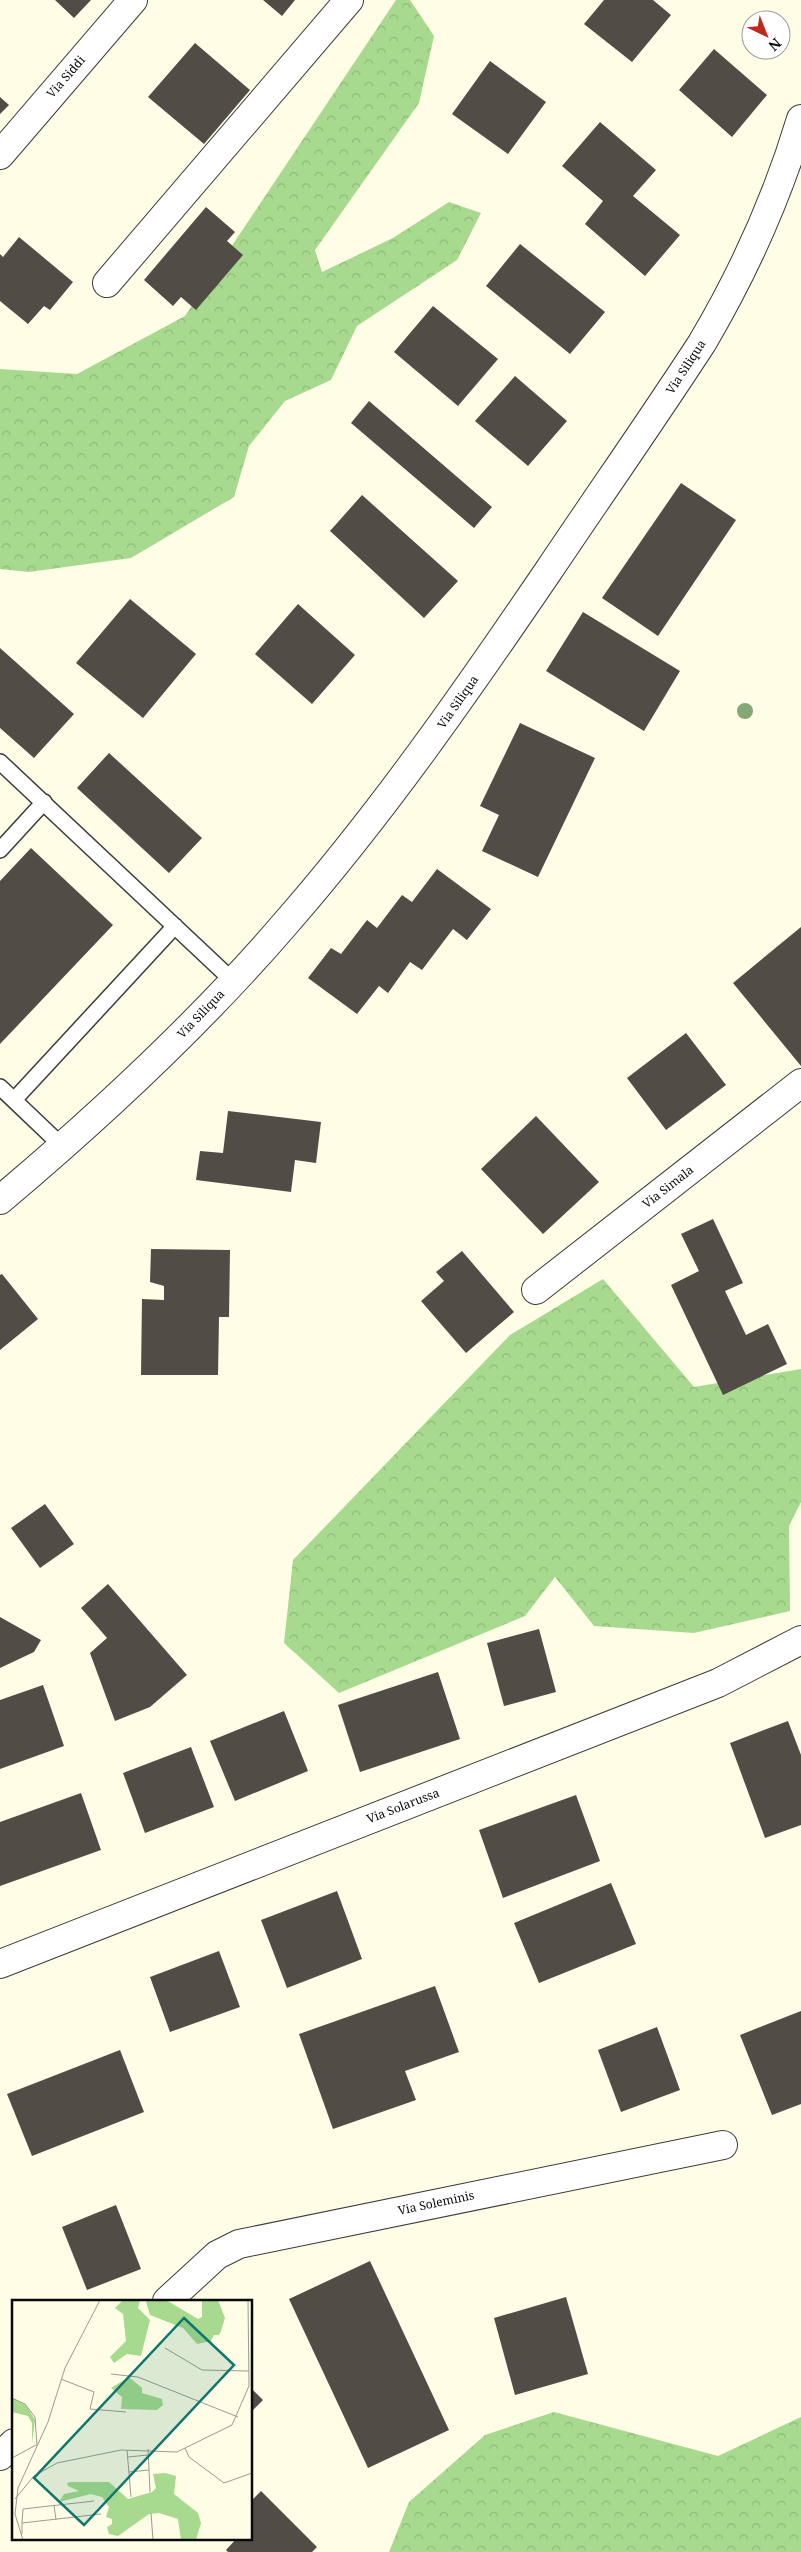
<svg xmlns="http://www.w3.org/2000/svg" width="801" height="2552" viewBox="0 0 801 2552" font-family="'Noto Serif',serif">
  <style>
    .forest { fill: url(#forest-crowns) }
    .building { fill: #524c46 }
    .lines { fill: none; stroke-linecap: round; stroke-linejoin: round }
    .lane-casing { stroke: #3c3c3c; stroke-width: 18 }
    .street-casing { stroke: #3c3c3c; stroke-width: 30 }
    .lane { stroke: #fff; stroke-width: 15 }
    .street { stroke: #fff; stroke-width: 28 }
    .tree { fill: #84a875 }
    .labels { text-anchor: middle; stroke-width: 5; stroke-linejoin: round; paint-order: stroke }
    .street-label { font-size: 12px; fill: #090909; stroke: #fff }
    .inset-road { fill: none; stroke: #9d9b8e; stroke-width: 1 }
    .view { fill: #0f766e; fill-opacity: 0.15; stroke: #0f766e; stroke-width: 2.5 }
    .inset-edge { fill: none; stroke: #090909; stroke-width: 2.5 }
  </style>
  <defs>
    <pattern id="forest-crowns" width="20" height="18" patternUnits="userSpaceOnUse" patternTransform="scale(1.25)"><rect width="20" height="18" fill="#a7da8e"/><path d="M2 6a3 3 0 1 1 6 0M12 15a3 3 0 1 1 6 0" fill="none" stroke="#8eba79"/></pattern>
  </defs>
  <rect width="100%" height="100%" fill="#fffde6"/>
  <path class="forest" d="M396 0H410L434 36 419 103 315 250 322 272 393 238 449 202 481 213 457 260 357 326 331 380 285 401 249 446 234 497 131 558 29 572 0 569V369L77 374 185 316Z
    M603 1279 694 1387 801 1369V1502L789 1526 790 1611 694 1633 594 1626 555 1577 525 1616 339 1693 284 1643 293 1560 510 1335Z
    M554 2412 718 2456 801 2417V2552H389L409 2502 485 2435Z"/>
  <path class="building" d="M55 0H91L74 18Z
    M263 0H295L282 16Z
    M604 0H653L671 15 632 62 584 24Z
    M195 43 250 90 204 144 148 97Z
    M714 49 767 95 732 137 679 90Z
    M490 61 546 102 508 154 452 114Z
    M0 97 9 105 0 114Z
    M600 122 656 170 633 196 680 235 645 276 585 224 603 201 562 166Z
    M206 207 235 232 227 241 243 255 196 310 181 297 173 306 144 280Z
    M19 237 73 282 50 310 44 306 28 324 0 301V254L3 257Z
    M520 244 605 312 570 354 486 286Z
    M433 306 498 359 458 406 394 352Z
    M515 376 567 421 528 466 475 421Z
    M369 401 492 507 474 528 351 423Z
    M681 483 736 520 658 636 602 598Z
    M362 495 458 581 424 618 330 531Z
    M130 599 196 654 143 718 76 663Z
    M298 604 355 655 312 704 255 654Z
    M583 612 680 671 644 731 546 671Z
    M0 648 74 714 34 758 0 728Z
    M520 723 595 758 538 877 482 851 499 815 480 806Z
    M109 753 202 838 169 873 77 788Z
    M31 848 113 925 0 1044V881Z
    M437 869 491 909 467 940 453 929 422 970 410 962 388 993 379 986 357 1014 308 978 331 948 341 954 367 920 377 928 402 895 412 902Z
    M801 927V1066L733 983Z
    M686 1033 726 1085 666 1130 627 1078Z
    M228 1111 321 1122 316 1163 295 1160 291 1192 196 1180 200 1151 223 1153Z
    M536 1116 599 1182 543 1234 481 1169Z
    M713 1219 743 1283 725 1291 746 1335 768 1324 787 1364 723 1395 671 1285 699 1271 681 1234Z
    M151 1249 230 1250 229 1317H219L218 1375H141L142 1299 164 1300V1286L150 1282Z
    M462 1251 514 1312 466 1353 421 1301 444 1281 436 1272Z
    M2 1274 38 1319 0 1350V1275Z
    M45 1504 74 1544 40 1568 11 1528Z
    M108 1584 187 1675 150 1707 115 1721 90 1653 107 1638 81 1608Z
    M0 1617 41 1640 34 1652 0 1668Z
    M539 1629 556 1692 504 1706 487 1643Z
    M438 1672 460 1739 360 1772 338 1705Z
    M43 1685 64 1746 0 1769V1700Z
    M284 1711 308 1771 235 1801 210 1741Z
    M788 1721 801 1755V1825L765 1838 730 1743Z
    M191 1747 214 1807 145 1833 123 1773Z
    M81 1793 101 1850 0 1886V1822Z
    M576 1795 600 1861 503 1898 479 1830Z
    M611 1883 636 1944 539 1983 514 1923Z
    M337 1891 362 1959 287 1988 261 1920Z
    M219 1951 240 2007 170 2032 150 1977Z
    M435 1986 459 2052 405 2071 416 2100 333 2129 299 2034Z
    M801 2011V2104L772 2115 740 2035Z
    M657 2027 680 2090 621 2112 598 2050Z
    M120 2050 144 2112 32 2156 7 2094Z
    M116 2205 141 2269 87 2290 62 2227Z
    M370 2261 449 2430 368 2468 289 2299Z
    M566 2297 588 2374 515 2395 494 2318Z
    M251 2388 263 2400 251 2412Z
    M261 2491 317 2547 312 2552H228L226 2550 237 2538H251V2501Z"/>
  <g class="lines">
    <g class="lane-casing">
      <path id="lane" d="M0 762 233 981
        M0 850 44 802
        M0 1087 63 1147
        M14 1100 175 926"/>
    </g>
    <g class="street-casing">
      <path id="street" d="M0 155 133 0
        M107 283 349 0
        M0 1200C101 1115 199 1024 285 924 382 813 466 692 549 570 600 494 652 420 702 343 744 272 777 199 801 119
        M536 1290 801 1083
        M0 1964 718 1683 801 1640
        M167 2301 217 2255 239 2244 723 2145
        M0 2456 14 2443"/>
    </g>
    <use href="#lane" class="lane"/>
    <use href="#street" class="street"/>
  </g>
  <circle class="tree" cx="745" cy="711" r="8"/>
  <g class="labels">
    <g class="street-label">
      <text transform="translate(66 77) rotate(-49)" y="4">Via Siddi</text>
      <text transform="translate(686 367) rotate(-57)" y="4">Via Siliqua</text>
      <text transform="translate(458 702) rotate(-55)" y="4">Via Siliqua</text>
      <text transform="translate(201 1014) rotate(-46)" y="4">Via Siliqua</text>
      <text transform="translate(668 1187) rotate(-38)" y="4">Via Simala</text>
      <text transform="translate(403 1806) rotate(-21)" y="4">Via Solarussa</text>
      <text transform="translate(436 2203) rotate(-12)" y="4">Via Soleminis</text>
    </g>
  </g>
  <g transform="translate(12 2300)">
    <rect width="240" height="240" fill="#fffde6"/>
    <path d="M111 0H128L126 8 138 20 129 56 115 54 102 63 98 57 114 41 111 14 103 8ZM136 0H154L186 19 190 17V0H206L213 18 209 31 207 35H202L199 41 185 44 171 28 138 15 134 2ZM117 77 130 88V93L150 99 151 105 145 110 109 109 110 97 99 88ZM0 98 14 105 23 120 20 143V123L16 116 0 112ZM153 173 164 176 162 194 186 213 189 223 184 240H169L166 219 147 213 137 214 106 236 97 234 95 227 100 224V219L94 217 97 207 90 197 79 194 47 202 52 194 67 191 56 186 55 183 59 182H97L116 199 140 192 144 188 141 174Z" fill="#a7da8e"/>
    <path class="inset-road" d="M153 48 190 70 237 71M99 74 126 77 226 117M49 79 82 92 78 109 114 112M0 98 13 104 23 117 25 146M173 148 177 157 212 183 240 173M136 149 138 192M115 150 119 197M116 157 136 155M0 158 24 145M117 172 137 170M3 199 22 176 45 163 109 150 165 152 220 125 237 86 236 0M42 205 44 220M139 213 141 240M10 223 11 209 82 201M10 234V223L89 214M11 240 3 214 6 188 36 122 53 68 88 0"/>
    <path class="view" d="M172 18 222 65 72 225 22 178Z"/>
    <rect width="240" height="240" class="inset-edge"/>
  </g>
  <g transform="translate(766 35) rotate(137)"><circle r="24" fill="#ffffff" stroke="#9d9d9d"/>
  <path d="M0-4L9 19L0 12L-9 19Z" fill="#bc2b1e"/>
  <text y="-8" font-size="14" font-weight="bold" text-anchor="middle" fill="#090909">N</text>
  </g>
</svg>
